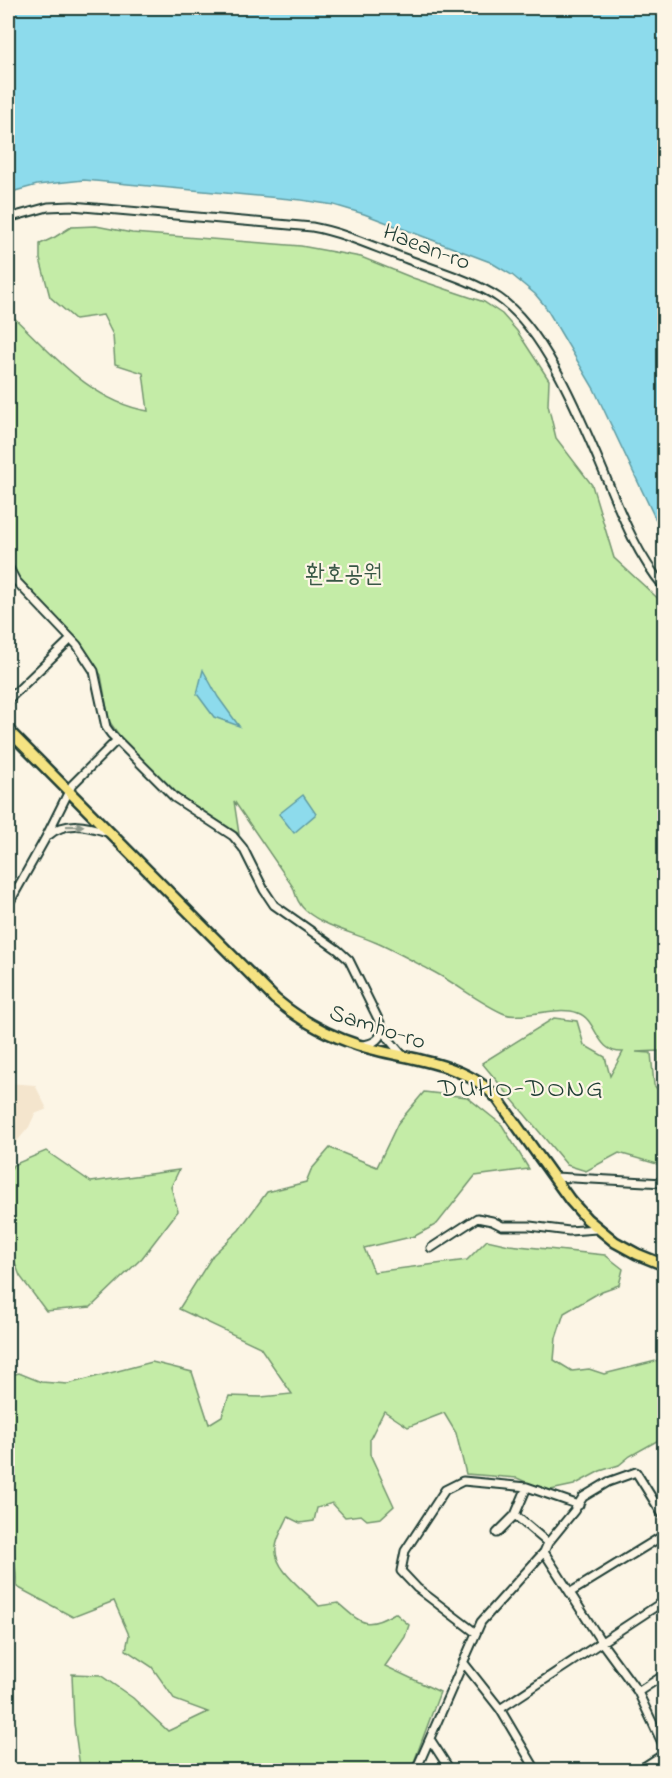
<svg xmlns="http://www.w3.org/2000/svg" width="672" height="1778" viewBox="0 0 672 1778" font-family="'Indie Flower','Poor Story',sans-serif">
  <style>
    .built { fill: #f4e5cd }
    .green { fill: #c4eca7; stroke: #72946e; stroke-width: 1.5 }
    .water { fill: #8ddbec; stroke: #619ca2; stroke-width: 1.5 }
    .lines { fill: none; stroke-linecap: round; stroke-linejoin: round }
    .minor-casing { stroke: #1f3d34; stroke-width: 11 }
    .major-casing { stroke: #1f3d34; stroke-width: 14 }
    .minor { stroke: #fcf5e5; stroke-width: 7 }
    .major { stroke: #f5e382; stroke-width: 9 }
    .oneway { fill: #8e998c }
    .labels { text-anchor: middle; stroke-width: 4.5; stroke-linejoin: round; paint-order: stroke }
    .street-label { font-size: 24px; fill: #1f3d34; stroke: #fcf5e5 }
    .park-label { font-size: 24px; fill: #385745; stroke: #fcf5e5 }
    .quarter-label { font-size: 27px; letter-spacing: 1.5px; fill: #1f3d34; stroke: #fcf5e5 }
  </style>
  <rect width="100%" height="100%" fill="#fcf5e5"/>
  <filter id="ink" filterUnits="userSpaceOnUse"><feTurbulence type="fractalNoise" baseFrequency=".0167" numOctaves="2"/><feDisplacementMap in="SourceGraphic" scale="12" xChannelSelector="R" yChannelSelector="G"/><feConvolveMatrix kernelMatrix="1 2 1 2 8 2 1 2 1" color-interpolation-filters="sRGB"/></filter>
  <g filter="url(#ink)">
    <path class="built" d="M8 1083 35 1085 47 1109 35 1114 29 1127 8 1152Z"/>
    <path class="green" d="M96 226 132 233 301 246 361 257 413 278 484 302 502 314 517 331 549 380 548 405 556 438 592 485 614 558 664 604V1087L659 1082 658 1051 636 1052 651 1053 654 1085 664 1098V1166L619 1153 586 1171 567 1165 482 1063 554 1018 577 1021 584 1045 605 1057 610 1076 623 1052C595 1053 598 1020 578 1013 557 1005 520 1020 505 1014 481 1004 454 982 430 970 413 961 395 951 377 943 354 933 325 927 306 911 298 904 296 896 293 887L234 801 239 834 174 792 126 745 109 721 101 675 79 642 18 577 8 555V312C49 350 90 402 148 411L143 373 115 364 113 335 103 315 75 319 50 297 40 259V244L55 237 71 227Z
      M424 1092 467 1097 502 1125 529 1169 475 1176 437 1224 415 1236 364 1248 374 1272 467 1260 487 1240 509 1245 605 1255 623 1269 619 1285 602 1291 564 1313 556 1338 554 1360 572 1371 589 1369 604 1374 664 1359V1437L630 1456 619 1465 600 1471 574 1485 546 1491 517 1478 466 1474 456 1433 444 1413 408 1427 384 1411 370 1439V1454L394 1506 381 1518 367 1520 361 1515 345 1517 332 1503 317 1508 314 1521 300 1523 288 1517C284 1526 277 1537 276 1547 273 1570 306 1591 319 1606L338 1603C362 1624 366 1630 395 1613L409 1625 405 1637 385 1666 440 1692 411 1770H78L80 1767 74 1724 72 1674 100 1675 133 1698 168 1731 208 1712 175 1700 152 1667 126 1650 129 1635 114 1601 73 1617 17 1587 14 1552 8 1546V1376L19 1373 41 1382 68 1384 152 1362 192 1372 209 1424 222 1416 229 1396 261 1397 292 1394 260 1347 179 1309 213 1255 239 1230 267 1192 306 1182 311 1170 330 1148 377 1167 398 1123Z
      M46 1151 91 1182 179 1170 171 1187 178 1211 142 1258 91 1307 46 1311 20 1276 10 1250 8 1251V1175L13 1165Z"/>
    <path class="water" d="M8 8H664V537L594 389 545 306 535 294 512 275 490 262 364 214 334 205 301 200 84 180 37 185 8 193Z
      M203 670 218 697 239 726 214 717 197 694Z
      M303 795 316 814 294 833 279 814Z"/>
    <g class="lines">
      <g class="minor-casing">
        <path id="minor" d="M8 218 48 207 72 206 312 227C345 233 376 248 407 259 438 271 472 280 499 298 543 328 577 410 598 459 617 503 633 550 664 587
          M8 566 16 581 77 645 94 671 106 727 111 734 175 798 233 836 243 848 264 890 274 905 338 950 349 960 387 1037 403 1056
          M8 700 71 639
          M49 835C67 820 87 826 107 832
          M8 905 45 839 72 785 117 740
          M664 963V964
          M362 1045C373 1044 383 1039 381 1026
          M555 1177 664 1183
          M431 1248 477 1218 492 1221 502 1226H530L569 1231 597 1229
          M515 1515 527 1487
          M497 1533 515 1515 548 1543
          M544 1552 602 1643 638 1692 664 1747
          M571 1592 664 1535
          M476 1633 417 1588 401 1571 405 1551 445 1490 463 1481 527 1487 579 1505
          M463 1662 500 1709 536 1770
          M638 1692 664 1675
          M500 1709 664 1601
          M430 1739 450 1770
          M416 1770 481 1622 544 1552 548 1543 574 1511 583 1497 608 1482 636 1472 664 1517
          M639 1770 664 1754"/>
      </g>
      <g class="major-casing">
        <path id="major" d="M8 730 275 999C300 1020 327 1035 358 1045 405 1060 463 1060 497 1098L570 1200 587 1219 615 1242 637 1254 664 1265"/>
      </g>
      <use href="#minor" class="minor"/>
      <use href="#major" class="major"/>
    </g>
    <defs><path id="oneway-solid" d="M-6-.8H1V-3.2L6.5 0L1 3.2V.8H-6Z" transform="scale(1.5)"/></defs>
    <use class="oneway" href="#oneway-solid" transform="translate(75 826) rotate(-1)"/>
  </g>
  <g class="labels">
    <g class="street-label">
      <text transform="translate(427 246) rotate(21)" y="8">Haean-ro</text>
      <text transform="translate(378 1026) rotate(18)" y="8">Samho-ro</text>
    </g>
    <g class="park-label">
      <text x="344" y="581">환호공원</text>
    </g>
    <g class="quarter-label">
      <text x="521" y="1096">DUHO-DONG</text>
    </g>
  </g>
  <rect width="672" height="1778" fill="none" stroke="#fcf5e5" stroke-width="30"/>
  <rect x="15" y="15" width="642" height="1748" fill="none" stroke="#1f3d34" stroke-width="2" filter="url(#ink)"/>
</svg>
